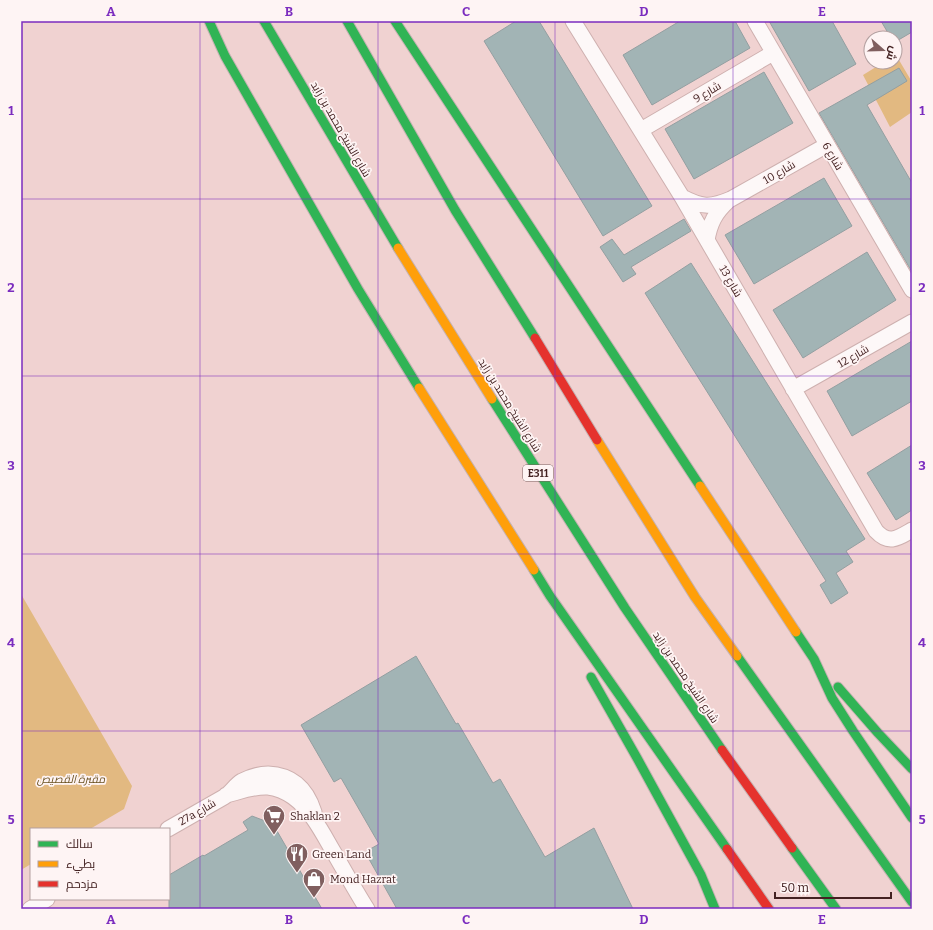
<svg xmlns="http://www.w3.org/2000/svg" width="933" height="930" viewBox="0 0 933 930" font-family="Bitter,Cairo,serif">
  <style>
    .green { fill: #e2b981 }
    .building { fill: #a2b4b5; stroke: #939fa1 }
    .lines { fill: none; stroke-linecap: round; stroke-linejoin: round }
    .street-casing { stroke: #ceb0af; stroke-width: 17 }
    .fast-casing { stroke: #c5b2b2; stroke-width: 11 }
    .slow-casing { stroke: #c5b2b2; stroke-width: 11 }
    .jam-casing { stroke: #c5b2b2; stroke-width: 11 }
    .street { stroke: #fdf8f8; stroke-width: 15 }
    .fast { stroke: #30b455; stroke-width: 9 }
    .slow { stroke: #ff9f0a; stroke-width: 9 }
    .jam { stroke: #e5322d; stroke-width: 9 }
    .grid { fill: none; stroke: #7b2cbf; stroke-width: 1; stroke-opacity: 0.55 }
    .labels { text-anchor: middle; stroke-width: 3.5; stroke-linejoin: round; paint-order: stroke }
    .shield { fill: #fef4f4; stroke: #7b6060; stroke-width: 1 }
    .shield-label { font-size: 10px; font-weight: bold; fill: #432121 }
    .street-label { font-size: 11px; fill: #432121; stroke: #fef4f4 }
    .park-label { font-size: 11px; font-style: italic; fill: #6b5221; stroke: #fef4f4 }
    .poi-label { font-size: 11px; fill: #432121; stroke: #fef4f4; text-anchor: start }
    .neatline { fill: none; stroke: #7b2cbf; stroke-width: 1.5 }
    .grid-label { font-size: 13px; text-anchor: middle; font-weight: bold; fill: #7b2cbf }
  </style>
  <rect width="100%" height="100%" fill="#f0d2d1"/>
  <path class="green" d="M895 55H896L912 82V112L890 127 863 75 884 62H895Z
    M21 594 132 786 124 809 90 829H31V864L21 870Z"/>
  <path class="building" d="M516 21H539L652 206 603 236 484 41Z
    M680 21H735L750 48 652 105 623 55Z
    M769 21H832L856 64 809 91Z
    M881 21H912V32L895 42V38H891Z
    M899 68 907 81 867 105 912 183V272L819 113Z
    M764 72 793 123 694 179 665 129Z
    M824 178 852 226 754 284 725 235Z
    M684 219 691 231 631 267 636 274 623 282 600 247 612 239 624 255Z
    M867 252 896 300 803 358 773 310Z
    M691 263 865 539 846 551 853 562 836 573 848 593 831 604 820 585 826 581 645 293Z
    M912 341V401L852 436 827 391Z
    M912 445V510L896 520 867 473Z
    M416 656 456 724 458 723 493 783 500 779 545 857 594 828 633 909H397L365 852 379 844 341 778 334 782 301 725Z
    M252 816 273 824 322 909H169V875L203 855 204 856 248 830 243 822Z"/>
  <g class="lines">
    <g class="street-casing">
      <path id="street" d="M573 21 682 197 876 531C889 545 898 538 912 530
        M755 21 912 290
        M641 130 773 53
        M682 197C701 207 710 208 731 199L827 145
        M707 240C710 223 715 213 728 201
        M793 389 912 322
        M226 795C239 792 254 786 268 787 277 788 286 792 293 797 311 810 322 832 333 851 344 870 355 890 367 909
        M168 829C187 818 205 808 224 797 231 793 235 785 242 781 250 777 259 774 268 774 293 775 307 790 314 812
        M30 909 47 899"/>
    </g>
    <g class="fast-casing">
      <path id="fast" d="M209 21 225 56 358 289 419 388
        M264 21 398 248
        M347 21 455 210 535 338
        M395 21 700 486
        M492 399 625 608 722 750
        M534 570 550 596 727 849
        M796 632 814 659 832 698 853 731 912 818
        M737 656 912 902
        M591 677 637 758 701 875 715 909
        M838 687 878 733 912 769
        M792 848 836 909"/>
    </g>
    <g class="slow-casing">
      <path id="slow" d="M398 248 492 399
        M419 388 534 570
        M597 440 695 597 737 656
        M700 486 796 632"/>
    </g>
    <g class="jam-casing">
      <path id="jam" d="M535 338 597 440
        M722 750 792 848
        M727 849 769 909"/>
    </g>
    <use href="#street" class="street"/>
    <use href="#fast" class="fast"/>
    <use href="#slow" class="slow"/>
    <use href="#jam" class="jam"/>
  </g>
  <path class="grid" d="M200 21V909M378 21V909M555 21V909M733 21V909M21 199H912M21 376H912M21 554H912M21 731H912"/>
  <defs>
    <g id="supermarket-pin" transform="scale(1.15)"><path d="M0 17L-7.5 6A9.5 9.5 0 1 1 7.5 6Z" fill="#805f5f" stroke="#fef4f4"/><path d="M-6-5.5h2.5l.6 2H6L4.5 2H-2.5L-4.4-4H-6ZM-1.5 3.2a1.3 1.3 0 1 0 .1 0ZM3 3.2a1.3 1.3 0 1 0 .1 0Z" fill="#fff"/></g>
    <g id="restaurant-pin" transform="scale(1.15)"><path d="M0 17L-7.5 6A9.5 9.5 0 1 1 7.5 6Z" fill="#805f5f" stroke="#fef4f4"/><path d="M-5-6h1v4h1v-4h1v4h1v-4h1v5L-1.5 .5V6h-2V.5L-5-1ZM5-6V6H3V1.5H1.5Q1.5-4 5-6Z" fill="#fff"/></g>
    <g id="shop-pin" transform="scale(1.15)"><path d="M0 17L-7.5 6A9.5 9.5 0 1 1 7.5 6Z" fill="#805f5f" stroke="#fef4f4"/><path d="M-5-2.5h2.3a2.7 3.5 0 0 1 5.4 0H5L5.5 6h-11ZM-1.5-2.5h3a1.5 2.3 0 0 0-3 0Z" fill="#fff"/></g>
  </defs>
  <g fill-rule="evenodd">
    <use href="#supermarket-pin" x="274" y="816"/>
    <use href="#restaurant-pin" x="297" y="854"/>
    <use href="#shop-pin" x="314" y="879"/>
  </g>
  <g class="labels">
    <rect class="shield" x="523" y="465" width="30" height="16" rx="3"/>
    <g class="shield-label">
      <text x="538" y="477">E311</text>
    </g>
    <g class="street-label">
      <text transform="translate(707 92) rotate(-30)" y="4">شارع 9</text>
      <text transform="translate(341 129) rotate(60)" y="4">شارع الشيخ محمد بن زايد</text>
      <text transform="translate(833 156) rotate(60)" y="4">شارع 6</text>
      <text transform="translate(779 172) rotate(-30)" y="4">شارع 10</text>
      <text transform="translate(731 281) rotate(60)" y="4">شارع 13</text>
      <text transform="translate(853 356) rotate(-30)" y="4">شارع 12</text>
      <text transform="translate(510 405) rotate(58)" y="4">شارع الشيخ محمد بن زايد</text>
      <text transform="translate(686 677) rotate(56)" y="4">شارع الشيخ محمد بن زايد</text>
      <text transform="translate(197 812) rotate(-30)" y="4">27a شارع</text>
    </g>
    <g class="park-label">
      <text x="71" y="783">مقبرة القصيص</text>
    </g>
    <g class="poi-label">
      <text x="290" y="820">Shaklan 2</text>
      <text x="312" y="858">Green Land</text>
      <text x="330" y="883">Mond Hazrat</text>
    </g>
  </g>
  <rect width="933" height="930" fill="none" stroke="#fef4f4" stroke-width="44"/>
  <rect x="30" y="828" width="140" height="72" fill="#fef4f4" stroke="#b3a0a0"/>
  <rect x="38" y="841" width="20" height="6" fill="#30b455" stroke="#b3a0a0"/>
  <text x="66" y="848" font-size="12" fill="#432121">سالك</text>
  <rect x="38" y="861" width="20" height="6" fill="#ff9f0a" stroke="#b3a0a0"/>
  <text x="66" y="868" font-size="12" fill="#432121">بطيء</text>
  <rect x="38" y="881" width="20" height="6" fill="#e5322d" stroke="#b3a0a0"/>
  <text x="66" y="888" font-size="12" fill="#432121">مزدحم</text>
  <g transform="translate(883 50) rotate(110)"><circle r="19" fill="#fef4f4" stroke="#b3a0a0"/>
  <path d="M0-3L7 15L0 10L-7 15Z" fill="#805f5f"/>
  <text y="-6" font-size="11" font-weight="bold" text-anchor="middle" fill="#432121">ش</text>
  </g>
  <path d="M775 892v6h116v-6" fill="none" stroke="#432121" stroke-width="2"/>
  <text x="781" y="892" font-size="12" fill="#432121" stroke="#fef4f4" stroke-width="3" paint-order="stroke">50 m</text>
  <rect x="22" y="22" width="889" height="886" class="neatline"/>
  <g class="grid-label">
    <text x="111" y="16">A</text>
    <text x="289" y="16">B</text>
    <text x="466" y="16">C</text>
    <text x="644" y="16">D</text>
    <text x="822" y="16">E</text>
    <text x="11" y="115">1</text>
    <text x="922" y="115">1</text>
    <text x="11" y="292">2</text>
    <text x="922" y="292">2</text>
    <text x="11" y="470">3</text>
    <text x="922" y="470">3</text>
    <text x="11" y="647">4</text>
    <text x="922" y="647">4</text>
    <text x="11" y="824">5</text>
    <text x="922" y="824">5</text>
    <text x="111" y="924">A</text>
    <text x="289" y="924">B</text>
    <text x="466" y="924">C</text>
    <text x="644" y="924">D</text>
    <text x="822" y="924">E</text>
  </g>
</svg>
